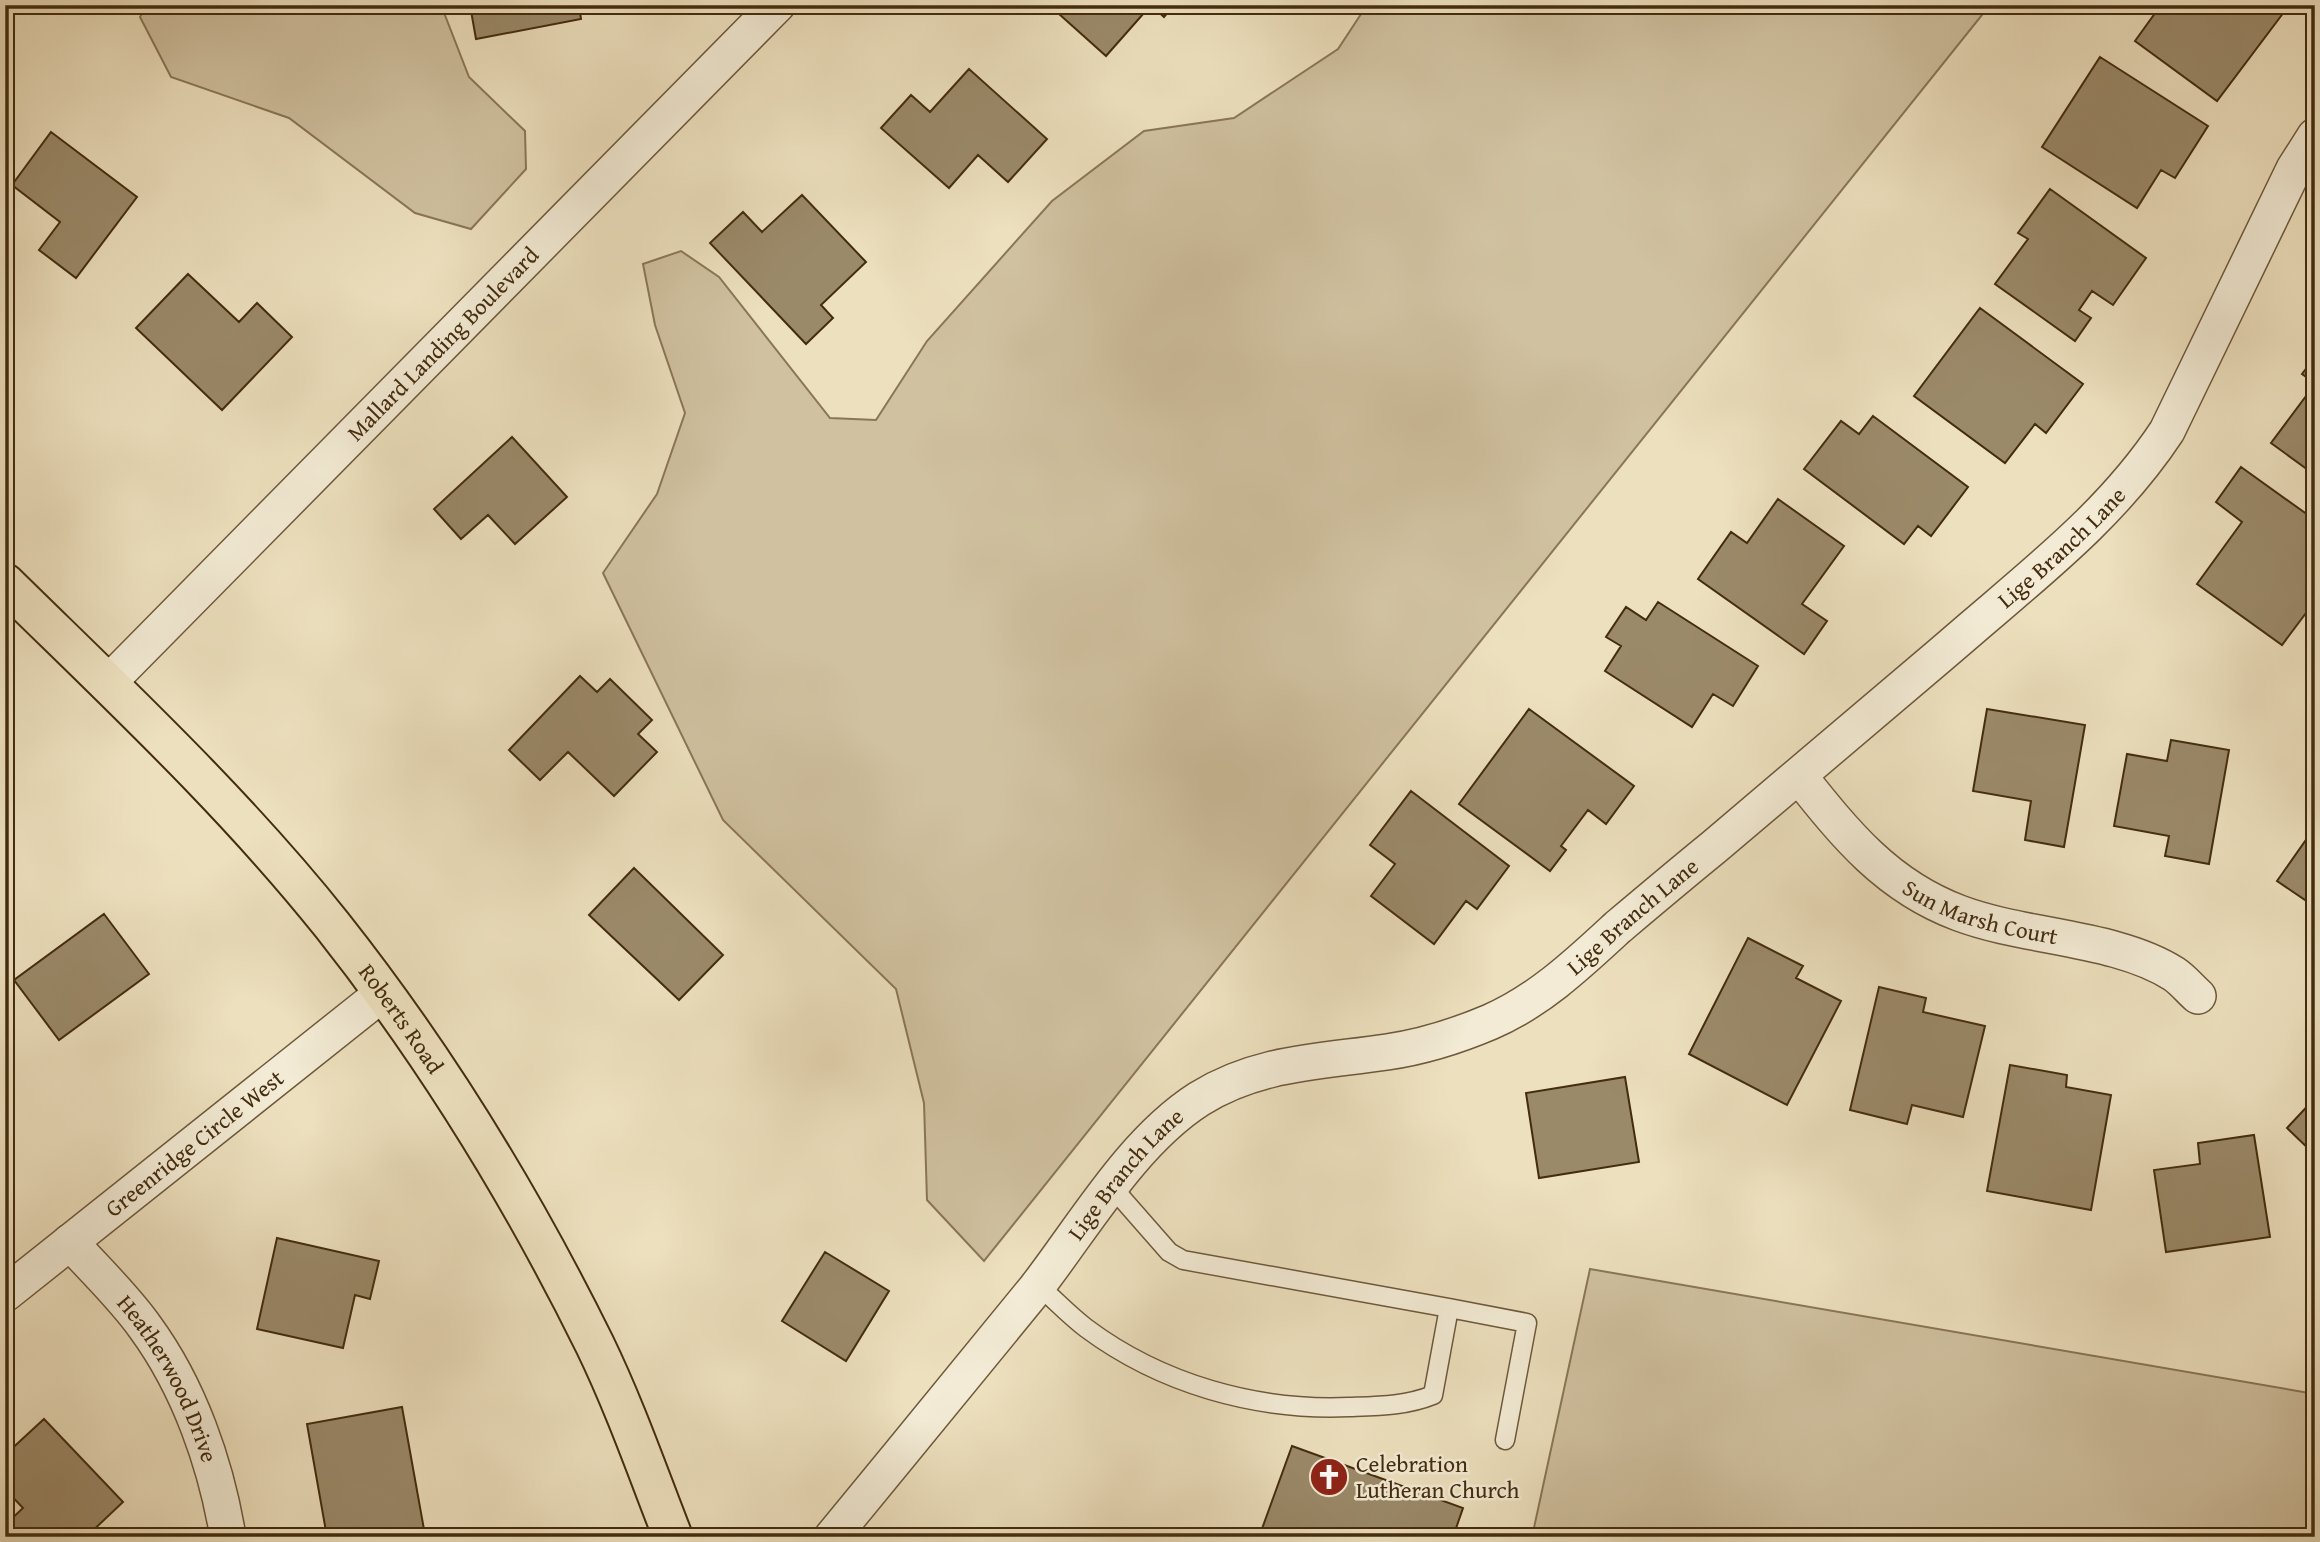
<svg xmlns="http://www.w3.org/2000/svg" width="2320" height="1542" viewBox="0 0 2320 1542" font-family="'Gentium Book Plus',serif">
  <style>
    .green { fill: #d0c1a0; stroke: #8a7658; stroke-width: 2 }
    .building { fill: #9b8a6a; stroke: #432c0f; stroke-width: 2 }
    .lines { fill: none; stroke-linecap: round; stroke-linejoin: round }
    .lane-casing { stroke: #6e593b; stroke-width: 21 }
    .street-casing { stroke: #6e593b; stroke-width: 38 }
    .primary-casing { stroke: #432c0f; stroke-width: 42 }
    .lane { stroke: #f3ebd5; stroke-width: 18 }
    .street { stroke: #f3ebd5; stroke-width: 35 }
    .primary { stroke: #ede0be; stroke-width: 38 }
    .labels { text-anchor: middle; stroke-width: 5; stroke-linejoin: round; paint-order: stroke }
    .street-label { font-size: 23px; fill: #432c0f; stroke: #f3ebd5 }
    .poi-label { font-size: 23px; fill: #432c0f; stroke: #f3ebd5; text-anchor: start }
  </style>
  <rect width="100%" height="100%" fill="#ede0be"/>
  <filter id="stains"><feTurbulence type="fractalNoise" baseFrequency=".00286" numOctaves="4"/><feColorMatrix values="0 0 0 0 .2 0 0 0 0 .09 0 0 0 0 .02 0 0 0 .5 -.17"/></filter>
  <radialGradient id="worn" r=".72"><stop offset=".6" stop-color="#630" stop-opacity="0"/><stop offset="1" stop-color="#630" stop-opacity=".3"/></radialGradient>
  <path class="green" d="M147 5H441L469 77 525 131 526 169 471 229 415 213 289 118 171 77 140 17Z
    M1367 5H1990L984 1261 927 1200 924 1103 896 989 723 820 603 573 657 494 685 413 655 325 643 264 681 251 719 277 830 418 876 420 927 341 1052 201 1144 131 1234 118 1338 49Z
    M1590 1269 2315 1394V1537H1532Z"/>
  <path class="building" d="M5 5H23L5 25Z
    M470 5H579L581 19 476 39Z
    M1049 5H1174L1164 17 1151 5 1106 56Z
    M2161 5H2275L2284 12 2217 101 2135 41Z
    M2100 57 2208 126 2175 178 2161 170 2137 208 2042 147Z
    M969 69 1047 139 1008 182 978 155 949 188 881 128 911 95 930 112Z
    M51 132 137 197 76 278 39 250 60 222 12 185Z
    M2050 189 2146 258 2113 305 2092 291 2079 310 2091 318 2075 341 1995 284 2028 239 2018 233Z
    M802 195 866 262 821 305 833 318 806 344 710 243 743 212 762 232Z
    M188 274 239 322 257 303 292 337 222 410 136 328Z
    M1980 308 2083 384 2046 433 2035 424 2005 463 1914 396Z
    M2315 357V383L2302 374Z
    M2315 384V475L2271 443Z
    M1873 416 1968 487 1931 536 1918 526 1904 544 1804 469 1841 421 1859 434Z
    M512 437 567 497 515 544 488 515 461 539 434 509Z
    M2241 467 2315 520V601L2282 645 2197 584 2242 522 2216 502Z
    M1778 499 1844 546 1802 604 1827 621 1804 654 1698 579 1731 532 1747 543Z
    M1658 602 1758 666 1733 706 1713 694 1692 727 1605 671 1621 646 1606 637 1626 607 1646 620Z
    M580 676 597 692 610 679 652 720 638 734 657 752 614 796 568 752 540 780 509 750Z
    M1529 709 1634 786 1606 824 1588 810 1561 846 1566 850 1550 871 1459 804Z
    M1987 709 2085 725 2064 847 2025 840 2031 801 1973 791Z
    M2171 740 2229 750 2209 864 2165 856 2169 836 2114 826 2127 754 2167 761Z
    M1411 791 1509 866 1477 909 1466 901 1434 944 1371 896 1395 864 1370 845Z
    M2315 827V898L2311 904 2277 881Z
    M634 868 723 955 679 1000 589 915Z
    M104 914 149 974 59 1040 14 980Z
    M1748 938 1803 966 1796 978 1841 1001 1787 1105 1689 1054Z
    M1879 987 1926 998 1923 1012 1985 1026 1963 1117 1912 1105 1907 1124 1850 1110Z
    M2010 1065 2067 1075 2066 1087 2111 1095 2091 1210 1987 1191Z
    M1625 1077 1639 1162 1539 1178 1526 1093Z
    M2315 1098V1155L2287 1128Z
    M2254 1135 2270 1237 2166 1252 2154 1170 2200 1164 2198 1143Z
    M277 1238 379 1261 370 1299 355 1295 343 1348 257 1329Z
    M825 1252 889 1291 846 1361 782 1321Z
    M402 1407 425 1535 327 1537 307 1424Z
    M44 1419 123 1502 86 1537H5V1525L23 1508 5 1489V1455Z
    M1292 1446 1463 1508 1453 1537H1259Z"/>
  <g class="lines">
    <g class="lane-casing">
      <path id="lane" d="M1038 1285C1054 1299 1069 1315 1086 1328 1161 1384 1256 1411 1349 1407 1378 1406 1406 1406 1433 1395L1449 1308 1183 1260 1169 1252 1112 1187
        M1449 1308 1527 1323 1505 1440"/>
    </g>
    <g class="street-casing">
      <g id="street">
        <path id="s1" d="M107 684 777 5"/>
        <path id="s2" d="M1799 776C1846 835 1887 886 1959 913 2025 938 2116 937 2174 974 2183 980 2190 989 2198 996"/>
        <path id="s3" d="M70 1242C95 1270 124 1297 145 1327 189 1387 216 1464 228 1537"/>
        <path id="s4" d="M5 1294 383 993"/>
        <path id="s5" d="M832 1537C900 1454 969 1371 1036 1288 1084 1226 1132 1142 1199 1099 1258 1062 1320 1062 1387 1052 1422 1047 1457 1036 1490 1022 1539 1001 1579 963 1618 927 1650 900 1682 873 1714 847 1800 774 1887 701 1973 627 2043 567 2115 510 2167 431L2294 169 2315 136"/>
      </g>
    </g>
    <g class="primary-casing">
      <g id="primary">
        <path id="s6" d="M5 583C117 693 234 802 332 925 435 1055 522 1197 595 1345 625 1407 648 1473 673 1537"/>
      </g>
    </g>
    <use href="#lane" class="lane"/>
    <use href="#street" class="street"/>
    <use href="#primary" class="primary"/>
  </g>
  <defs>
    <g id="church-disc" transform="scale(2.0125)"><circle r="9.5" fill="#8f2418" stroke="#f3ebd5"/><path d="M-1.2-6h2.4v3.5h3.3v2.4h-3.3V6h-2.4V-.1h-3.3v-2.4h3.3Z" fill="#fff"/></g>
  </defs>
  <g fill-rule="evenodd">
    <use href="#church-disc" x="1329" y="1477"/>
  </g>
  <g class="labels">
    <g class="street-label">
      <text dy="8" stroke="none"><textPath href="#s1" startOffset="478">Mallard Landing Boulevard</textPath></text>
      <text dy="8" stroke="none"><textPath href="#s5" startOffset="1620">Lige Branch Lane</textPath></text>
      <text dy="8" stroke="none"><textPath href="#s2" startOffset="234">Sun Marsh Court</textPath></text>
      <text dy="8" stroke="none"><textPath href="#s5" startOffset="1054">Lige Branch Lane</textPath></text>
      <text dy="8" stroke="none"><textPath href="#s6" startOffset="590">Roberts Road</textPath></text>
      <text dy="8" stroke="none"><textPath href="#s4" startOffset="242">Greenridge Circle West</textPath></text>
      <text dy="8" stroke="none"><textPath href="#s5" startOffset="467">Lige Branch Lane</textPath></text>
      <text dy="8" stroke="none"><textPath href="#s3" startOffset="170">Heatherwood Drive</textPath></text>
    </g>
    <g class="poi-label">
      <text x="1356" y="1472">Celebration<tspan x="1356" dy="26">Lutheran Church</tspan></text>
    </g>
  </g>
  <rect width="2320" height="1542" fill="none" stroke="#ede0be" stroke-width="28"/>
  <rect x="7" y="7" width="2306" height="1528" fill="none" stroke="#432c0f" stroke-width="3.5"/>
  <rect x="14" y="14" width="2292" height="1514" fill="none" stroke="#432c0f" stroke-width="2"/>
  <rect width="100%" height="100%" filter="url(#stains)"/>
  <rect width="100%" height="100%" fill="url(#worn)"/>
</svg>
